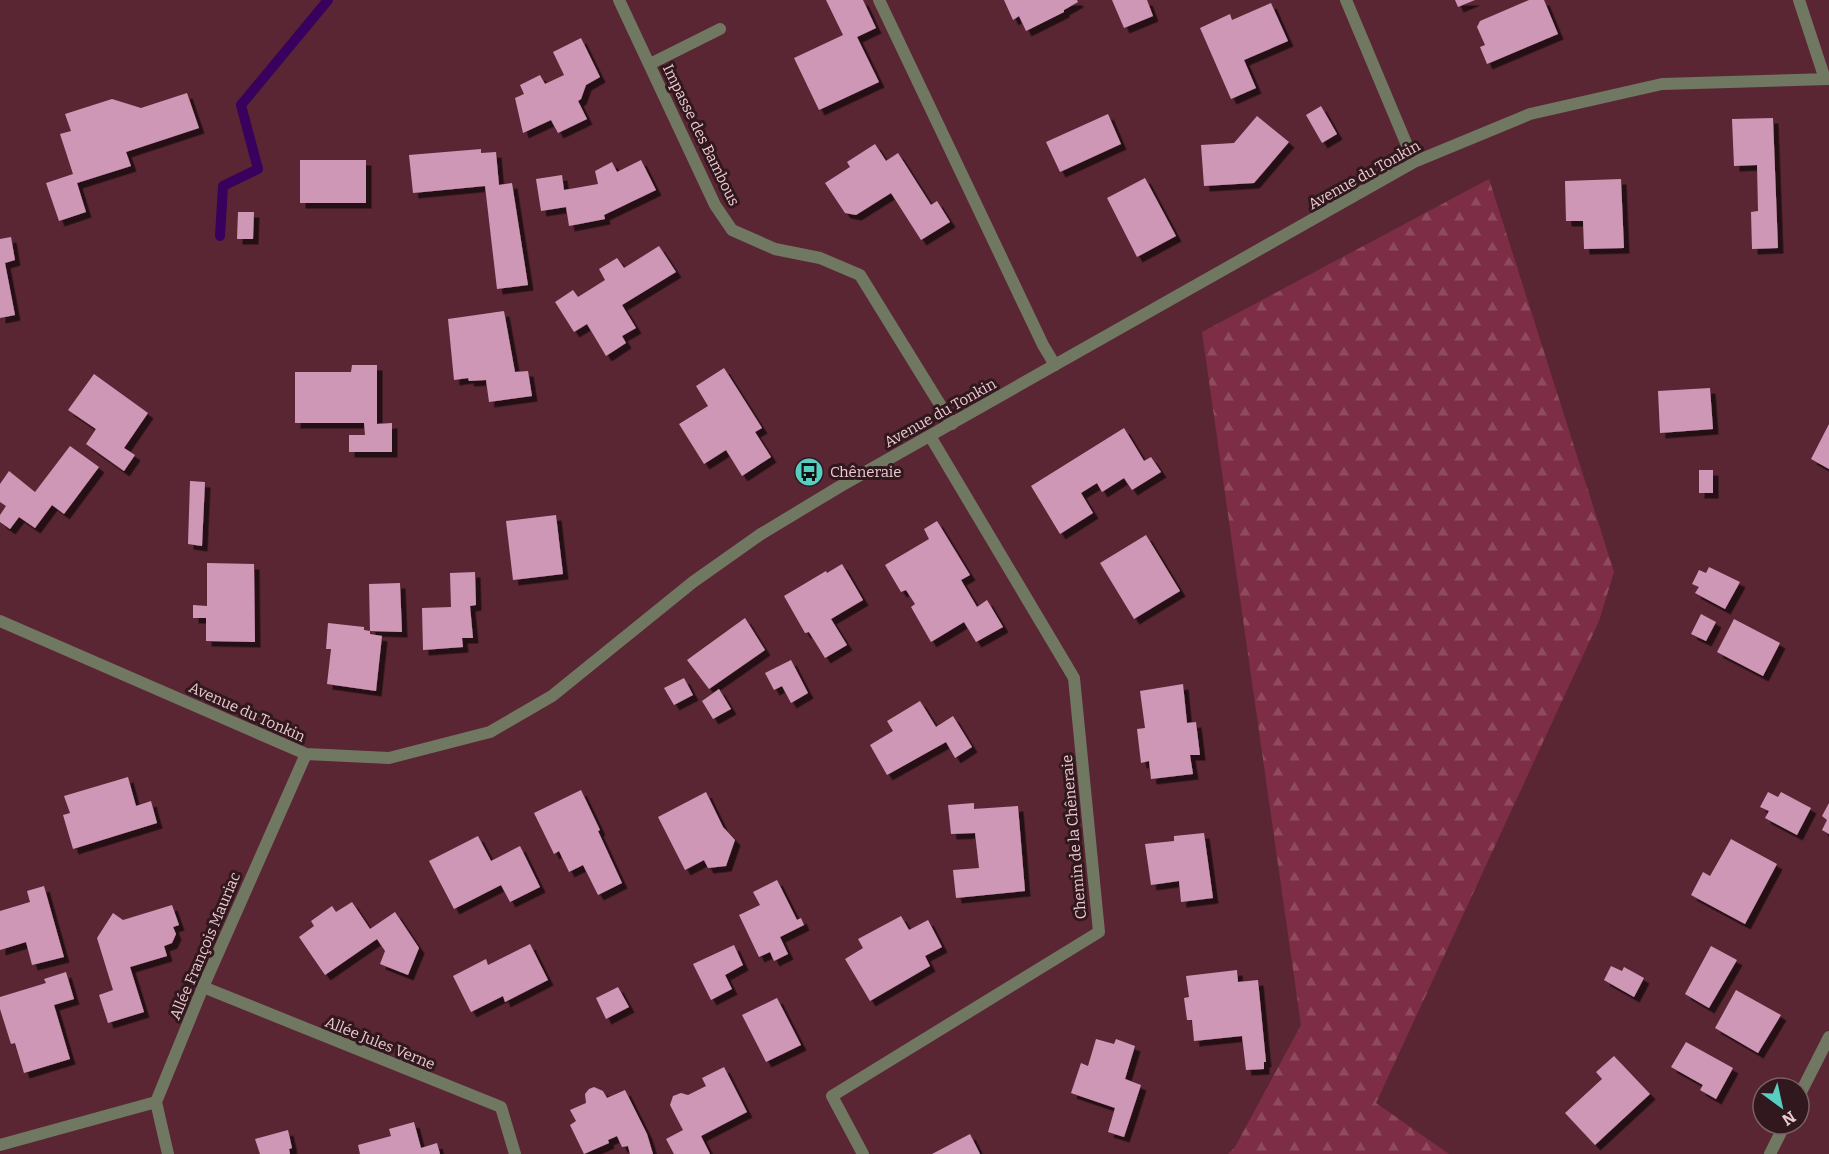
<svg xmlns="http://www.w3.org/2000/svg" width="1829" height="1154" viewBox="0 0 1829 1154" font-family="Bitter,serif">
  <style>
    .forest { fill: url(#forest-firs) }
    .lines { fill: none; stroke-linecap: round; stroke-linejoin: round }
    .stream { stroke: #39005e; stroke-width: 10 }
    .building { fill: #cf97b6; filter: url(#shadow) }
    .minor { stroke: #707862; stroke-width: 12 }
    .labels { text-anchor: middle; stroke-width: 6; stroke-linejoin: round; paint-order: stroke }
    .street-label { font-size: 15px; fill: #eccad0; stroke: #30181e }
    .poi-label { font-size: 15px; fill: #eccad0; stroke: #30181e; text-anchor: start }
  </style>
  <defs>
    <pattern id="forest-firs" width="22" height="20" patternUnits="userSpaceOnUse" patternTransform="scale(1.5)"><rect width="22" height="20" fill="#7d2d45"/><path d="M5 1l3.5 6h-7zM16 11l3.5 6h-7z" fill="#904a5f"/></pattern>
    <filter id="shadow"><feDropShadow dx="5.5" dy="5.5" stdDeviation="0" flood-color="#0009"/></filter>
  </defs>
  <rect width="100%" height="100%" fill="#5a2634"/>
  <path class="forest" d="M1489 179 1614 572 1599 621 1376 1103 1449 1154H1228L1235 1147 1301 1025 1202 332Z"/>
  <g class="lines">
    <path class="stream" d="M220 236 223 186 258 169 241 105 328 0"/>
  </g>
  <path class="building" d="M826 0H863L876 28 857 37 879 82 819 110 794 58 843 35Z
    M1004 0H1077L1078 2 1064 10V12L1026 31 1019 16 1013 20Z
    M1112 0H1147L1153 16 1124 28Z
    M1455 0H1475L1458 7Z
    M1529 0H1544L1558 34 1487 64 1480 47 1485 45 1477 27 1480 21Z
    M1271 3 1288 41 1244 60 1256 88 1231 99 1200 28 1230 14 1232 20Z
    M581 38 600 77 586 85 581 99 578 101 587 119 558 133 551 120 523 133 515 98 524 94 520 85 540 75 545 84 564 75 553 52Z
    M187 93 199 128 126 152 131 166 77 183 86 212 59 221 46 183 73 174 60 134 71 131 65 114 112 99 141 108Z
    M1321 106 1337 134 1322 143 1306 115Z
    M1108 114 1121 144 1060 172 1046 142Z
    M1257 116 1289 142 1254 183 1204 186 1201 145 1234 143Z
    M1773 118 1778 248 1752 249 1751 212 1758 211 1757 165 1734 166 1732 119Z
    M875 144 886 161 898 153 931 205 937 201 950 222 921 240 891 193 856 215 845 213 825 183 850 167 847 162Z
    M481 149V153L496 152 499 185 512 183 528 285 497 289 485 186 413 193 409 155Z
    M300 160H366V203H300Z
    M641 160 656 190 604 215 605 219 569 226 566 207 541 211 536 179 562 175 564 190 598 184 595 171 612 162 617 172Z
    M1145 178 1176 236 1137 257 1107 198Z
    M1621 179 1624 248 1584 249 1583 221H1566L1565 181Z
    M238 212H254L253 239H237Z
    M11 237 15 260 5 263 15 315 0 318V239Z
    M659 246 676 272 622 305 636 328 622 336 626 343 606 356 587 324 574 332 555 302 573 290 578 297 605 280 599 269 617 258 624 268Z
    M504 311 515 372 528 371 532 396 489 402 486 380 469 381 468 378 454 380 448 319Z
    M352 365H377V424L392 423V452H349V435H365L364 423H295V372H351Z
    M724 368 762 428 755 432 771 457 742 476 726 450 704 464 679 424 708 406 696 386Z
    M94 374 148 413 124 448 135 455 124 471 86 444 96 429 68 410Z
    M1710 388 1713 429 1660 433 1658 391Z
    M1829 424V469L1811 459Z
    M1124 428 1144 461 1151 457 1161 472 1132 490 1124 478 1102 492 1097 483 1081 493 1093 513 1060 534 1031 486Z
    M70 446 99 467 64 514 52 505 35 528 19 517 10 529 0 522V515L6 506 0 502V484L9 471 35 492Z
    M1699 470H1713V493H1699Z
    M190 481 205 482 202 546 188 544Z
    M556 515 563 574 513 580 506 521Z
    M937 521 970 575 961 580 977 607 987 600 1003 627 976 642 964 622 931 642 911 607 915 604 906 590 901 592 885 565 929 539 924 529Z
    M1146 535 1180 591 1134 619 1100 563Z
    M207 563 254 564 255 642 206 641V618H193V605L207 606Z
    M842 564 863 600 831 619 847 645 825 658 809 632 805 633 784 596 826 571 827 573Z
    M1709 567 1740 582 1725 609 1695 593 1699 587 1692 584 1699 570 1706 573Z
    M475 572 476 605 470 606 473 638H462L463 647 423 650 422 608 451 607 450 573Z
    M400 583 402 632 370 631V634L382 636 376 691 327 684 331 649H326L328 623 364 627V630L370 631 369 584Z
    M1701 614 1716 622 1706 641 1691 634Z
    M745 618 765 650 709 689 687 660Z
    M1734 619 1780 643 1763 676 1717 652Z
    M791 660 808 693 791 703 782 686 774 690 765 673Z
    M684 678 693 695 674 705 664 688Z
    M1183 684 1187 723 1196 722 1200 755H1190L1193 774 1151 779 1149 761 1141 763 1137 729 1145 728 1140 691Z
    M719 689 731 709 713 719 702 701Z
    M920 701 936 727 953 716 972 747 955 758 946 742 887 775 870 745 893 731 887 721Z
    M128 777 136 806 151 801 157 823 73 849 63 815 70 813 64 796Z
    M581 790 600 830 598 831 622 883 598 895 583 865 569 872 559 851 554 854 534 813Z
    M706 792 723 827 735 840 726 866 708 868 704 860 685 870 658 817Z
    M1768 792 1778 797 1781 792 1811 808 1797 835 1765 818 1769 811 1760 807Z
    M974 803V809L1018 806 1025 891 956 898 953 870 979 868 975 833 951 834 948 805Z
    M1829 803V834L1822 830 1827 820 1822 816Z
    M1204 833 1213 898 1181 902 1179 881 1151 885 1145 844 1174 841V836Z
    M478 836 491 861 520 846 540 887 510 902 501 885 454 909 429 861Z
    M1731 839 1777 864 1745 924 1691 895 1703 872 1710 876Z
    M777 880 797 920 801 918 804 925 780 937 788 954 774 961 770 952 759 957 739 915 760 905 753 892Z
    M44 886 64 957 32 965 26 942 0 950V911L30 902 27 891Z
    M352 902 370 929 395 912 419 948 408 975 380 964 385 951 377 939 325 975 299 937 314 926 311 921 332 906 336 912Z
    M172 905 179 925 173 927 176 934 172 943 164 946 167 956 130 967 144 1012 108 1023 99 995 113 990 97 938 113 913 123 920Z
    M901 916 909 930 928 920 942 947 925 956 930 966 870 1001 845 959 863 948 858 939Z
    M530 944 548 980 505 1002 503 996 471 1012 453 976 486 959 488 965Z
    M734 945 743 965 725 975 732 989 711 1000 693 964Z
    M1711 946 1737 960 1709 1008 1685 994Z
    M1611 966 1622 971 1624 967 1644 978 1634 997 1604 980Z
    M1237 970 1238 982 1258 980 1266 1062H1264V1069L1246 1070 1242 1036 1194 1041 1192 1020H1187L1184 998 1189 997 1186 976Z
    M66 972 74 999 54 1005 70 1059 24 1073 15 1043 11 1044 0 1009V997L46 983 44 979Z
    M618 987 629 1007 606 1019 596 998Z
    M1736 990 1781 1015 1758 1053 1715 1028Z
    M777 998 801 1045 766 1062 742 1015Z
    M1096 1039 1114 1044 1116 1039 1135 1046 1125 1079 1141 1085 1124 1137 1108 1132 1115 1108 1071 1093 1081 1063 1088 1066Z
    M1686 1042 1733 1068 1716 1099 1700 1090 1703 1085 1671 1067Z
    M1614 1056 1650 1094 1595 1145 1565 1113 1602 1079 1596 1072Z
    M724 1067 747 1112 701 1136 710 1154H674L666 1139 683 1130 670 1105 673 1096 681 1093 688 1095 706 1086 702 1078Z
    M594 1087 603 1091 607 1098 625 1090 647 1134 653 1154H630L628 1146 622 1147 617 1136 608 1140 609 1143 584 1154 570 1125 576 1121 570 1110 586 1103 585 1094 589 1089Z
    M414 1122 421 1148 437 1143 440 1154H360L358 1145 391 1136 389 1129Z
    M288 1130 292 1148 289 1149 290 1154H260L255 1139Z
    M970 1134 980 1154H932Z"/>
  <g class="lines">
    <path class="minor" d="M619 0 715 205 732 230 775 249 820 258 860 275 952 424
      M879 0 1043 345 1055 365
      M1346 0 1414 162
      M1799 0 1825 79
      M650 64 720 29
      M0 621 306 754 389 758 490 732 552 696 693 582 761 534 839 487 1414 162 1530 114 1662 84 1829 79
      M203 987 501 1107 515 1154
      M1799 1096 1829 1037
      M0 1145 156 1102
      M168 1154 156 1102 203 987 306 754
      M863 1154 832 1096 1099 932 1074 678 930 436
      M1770 1154 1785 1124"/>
  </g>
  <defs>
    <g id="bus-disc" transform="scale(1.5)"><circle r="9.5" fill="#58cec0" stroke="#30181e"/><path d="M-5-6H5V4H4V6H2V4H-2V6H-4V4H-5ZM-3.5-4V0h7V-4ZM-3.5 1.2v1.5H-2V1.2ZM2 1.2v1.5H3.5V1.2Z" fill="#111"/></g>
  </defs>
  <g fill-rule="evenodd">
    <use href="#bus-disc" x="809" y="472"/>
  </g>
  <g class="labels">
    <g class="street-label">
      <text transform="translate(701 135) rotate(64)" y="5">Impasse des Bambous</text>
      <text transform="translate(1364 175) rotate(-29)" y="5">Avenue du Tonkin</text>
      <text transform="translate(940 413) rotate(-29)" y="5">Avenue du Tonkin</text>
      <text transform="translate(247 712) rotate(24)" y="5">Avenue du Tonkin</text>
      <text transform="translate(1074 837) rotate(-95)" y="5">Chemin de la Chêneraie</text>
      <text transform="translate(205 946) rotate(-67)" y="5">Allée François Mauriac</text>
      <text transform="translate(380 1043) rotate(22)" y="5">Allée Jules Verne</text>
    </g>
    <g class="poi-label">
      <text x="830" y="477">Chêneraie</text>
    </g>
  </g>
  <g transform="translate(1781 1106) rotate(147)"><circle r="28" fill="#30181e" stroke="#7b5f65" stroke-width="1.5"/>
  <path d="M0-4.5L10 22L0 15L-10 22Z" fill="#58cec0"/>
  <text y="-9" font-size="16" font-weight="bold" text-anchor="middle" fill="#eccad0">N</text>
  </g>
</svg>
